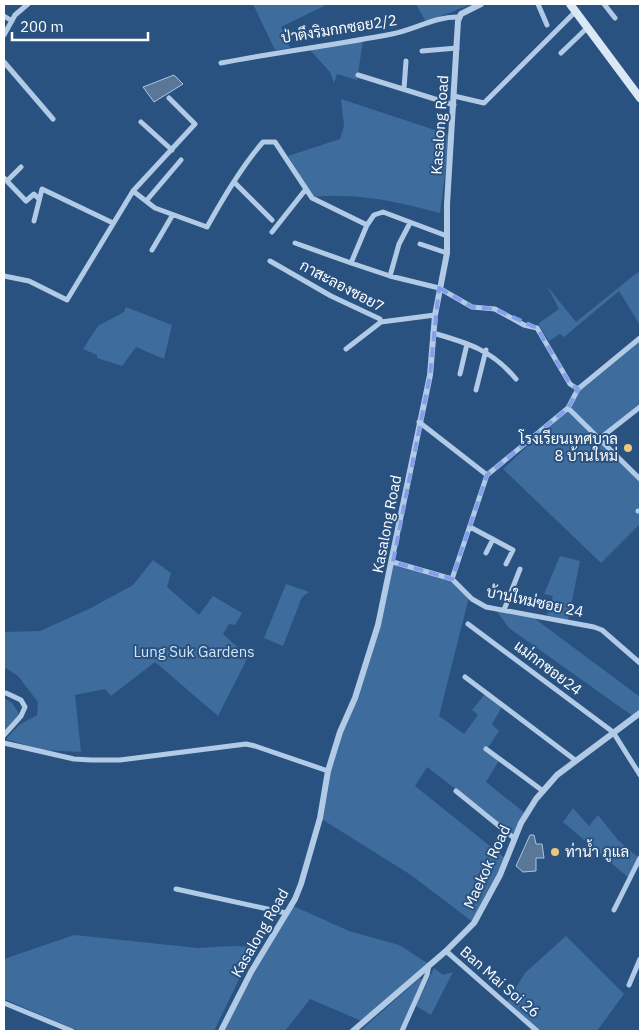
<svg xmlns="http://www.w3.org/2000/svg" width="644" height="1035" viewBox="0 0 644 1035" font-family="'IBM Plex Sans',Sarabun,sans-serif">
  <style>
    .green { fill: #3e6c9d }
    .water { fill: #5b7798; stroke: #a6c6e5 }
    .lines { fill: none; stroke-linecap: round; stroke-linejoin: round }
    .minor { stroke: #b1cae5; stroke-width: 5 }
    .tertiary { stroke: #b1cae5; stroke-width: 6 }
    .secondary { stroke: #dae7f5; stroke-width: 8 }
    .marked { fill: none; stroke: #839eea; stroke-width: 4; stroke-dasharray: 10 6; stroke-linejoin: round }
    .poi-dot { fill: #ecc779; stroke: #295280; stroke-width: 2 }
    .labels { text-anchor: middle; stroke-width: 4; stroke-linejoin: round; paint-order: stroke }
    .street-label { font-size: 15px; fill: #fff; stroke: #295280 }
    .poi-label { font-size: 15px; fill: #fff; stroke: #295280; text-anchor: end }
    .park-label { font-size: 15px; fill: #d4e4f5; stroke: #295280 }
  </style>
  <rect width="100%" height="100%" fill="#295280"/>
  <path class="green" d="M253 4H323L324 6 281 27 290 48 275 50Z
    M416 4H472L426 22Z
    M363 41 357 80 337 74 334 83 330 72 310 50Z
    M341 99 450 135 440 213C399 202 356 192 313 197L288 156 340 139 344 126Z
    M638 272 640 276V325L619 291 564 337 560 334 549 341 538 324 559 309 547 286 576 322Z
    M126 307 172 325 164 359 136 347 122 366 97 358V355L83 349 98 326 124 312Z
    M640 338V407L600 438 640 479V524L601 563 503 469 568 408 578 389Z
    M560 556 580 561 568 620 547 615 553 596 544 594Z
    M153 560 171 573 167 587 199 615 213 596 242 613 235 625 229 624 223 634 248 657 218 716 155 662 111 696 105 689 75 695 81 752 42 750 6 739 19 725 37 715 38 702 18 676 6 668 4 673V632L40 631 91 608 133 585Z
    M393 562 452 579 469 597 439 716 464 734 478 715 472 710 485 694 503 705 492 724 499 731 487 749 500 759 486 782 526 814 515 835 427 767 415 786 505 858 474 923 411 875 320 818 328 771 353 702Z
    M286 584 309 592 302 597 283 646 264 638Z
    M495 609 530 615 640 697V713L634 717 509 628Z
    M4 698 12 703 19 714 4 731Z
    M573 808 589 826 598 815 618 840 640 859 630 879 563 822Z
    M291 905 349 931 399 945 429 964 364 1022 310 999 285 1031H221Z
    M74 935 198 948 233 946 258 947 245 967 214 1031H79L4 999V959Z
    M566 936 624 994 597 1031H540L507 1002 525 973Z
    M434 968 443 975 453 972 431 1015 416 1006Z
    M420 978 423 980 400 1031H360Z"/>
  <path class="water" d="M174 75 183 84 154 102 143 87Z
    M530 835H534L536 844H542L544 858H536V871L523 872 516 866Z"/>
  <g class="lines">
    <path class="minor" d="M538 4 547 25
      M604 4 615 18
      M4 16 12 21
      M4 35 15 15 28 4
      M422 51 457 48
      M561 53 587 28
      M4 62 53 119
      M221 63C278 52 335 45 392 34 414 30 436 16 459 17
      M358 75 454 105
      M404 89 406 61
      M454 96 484 103 575 12
      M141 122 172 150
      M4 178 26 201 34 194 38 198
      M7 181 21 167
      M234 182 272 220
      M133 191 195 124 169 98
      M147 200 181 160
      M34 221 42 189 113 223
      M367 225 374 215 383 212 447 236
      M272 232 306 189
      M295 243 351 263
      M420 244 447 253
      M152 250 172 216
      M270 261 331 296 380 319 381 322 435 315
      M4 276 29 281 67 300 133 191 155 208 207 227C223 198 241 167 263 142H275L312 198 367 225 351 263 390 276 439 288 472 307 495 309 524 325 537 328 570 384 578 389 640 338
      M390 276 399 244 410 223
      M433 333C468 343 492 350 516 379
      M346 349 381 322
      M460 374 467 344
      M476 390 486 350
      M568 408 640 479
      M419 422 487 475 568 408 578 389
      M599 439 640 407
      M638 511H640
      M470 527 513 550 506 564
      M486 553 493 539
      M393 562 452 579 472 599 486 607 594 627 602 630 640 663
      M452 579 487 475
      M504 610 520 569
      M468 624 613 732 640 775
      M465 677 575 760
      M4 735 21 716 25 707 21 700 6 693
      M4 743 74 759 91 760H120L246 744 255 746 328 771
      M486 749 543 791
      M456 791 514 838
      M176 889 286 913
      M614 910 640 858
      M446 951 537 1031
      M629 985 640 959
      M4 1003 72 1031
      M402 1031 427 975 429 965"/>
    <path class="tertiary" d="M221 1031 251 972 295 899 301 884 320 818 328 771 340 732 355 698 378 625 430 375 435 315 447 253V204L458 21 461 14 481 4
      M353 1031 446 951 474 923 500 875 521 823 536 799 557 775 640 713"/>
    <path class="secondary" d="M570 4 640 98"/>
  </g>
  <path class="marked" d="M439 288 472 307 495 309 537 328 570 384 578 389 568 408 487 475 452 579 393 562 430 375Z"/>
  <g class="poi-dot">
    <circle cx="628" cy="448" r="5"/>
    <circle cx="555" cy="852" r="5"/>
  </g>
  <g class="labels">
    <g class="street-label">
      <text transform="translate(339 29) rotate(-9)" y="5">ป่าตึงริมกกซอย2/2</text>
      <text transform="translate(440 125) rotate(-86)" y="5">Kasalong Road</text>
      <text transform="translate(342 286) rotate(28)" y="5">กาสะลองซอย7</text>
      <text transform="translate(387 524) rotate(-79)" y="5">Kasalong Road</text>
      <text transform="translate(535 602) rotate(12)" y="5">บ้านใหม่ซอย 24</text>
      <text transform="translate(548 668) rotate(37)" y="5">แม่กกซอย24</text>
      <text transform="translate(487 867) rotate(-65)" y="5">Maekok Road</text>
      <text transform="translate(260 933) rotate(-60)" y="5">Kasalong Road</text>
      <text transform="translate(500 982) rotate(41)" y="5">Ban Mai Soi 26</text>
    </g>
    <g class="poi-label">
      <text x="618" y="444">โรงเรียนเทศบาล<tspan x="618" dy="17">8 บ้านใหม่</tspan></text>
      <text x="565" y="857" text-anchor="start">ท่าน้ำ ภูแล</text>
    </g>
    <g class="park-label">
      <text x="194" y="657">Lung Suk Gardens</text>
    </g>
  </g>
  <rect width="644" height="1035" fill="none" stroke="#ffffff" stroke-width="10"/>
  <path d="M12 32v8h136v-8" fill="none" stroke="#ffffff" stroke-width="2.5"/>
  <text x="20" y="32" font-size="15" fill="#ffffff" stroke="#295280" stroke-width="4" paint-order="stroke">200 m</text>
</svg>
